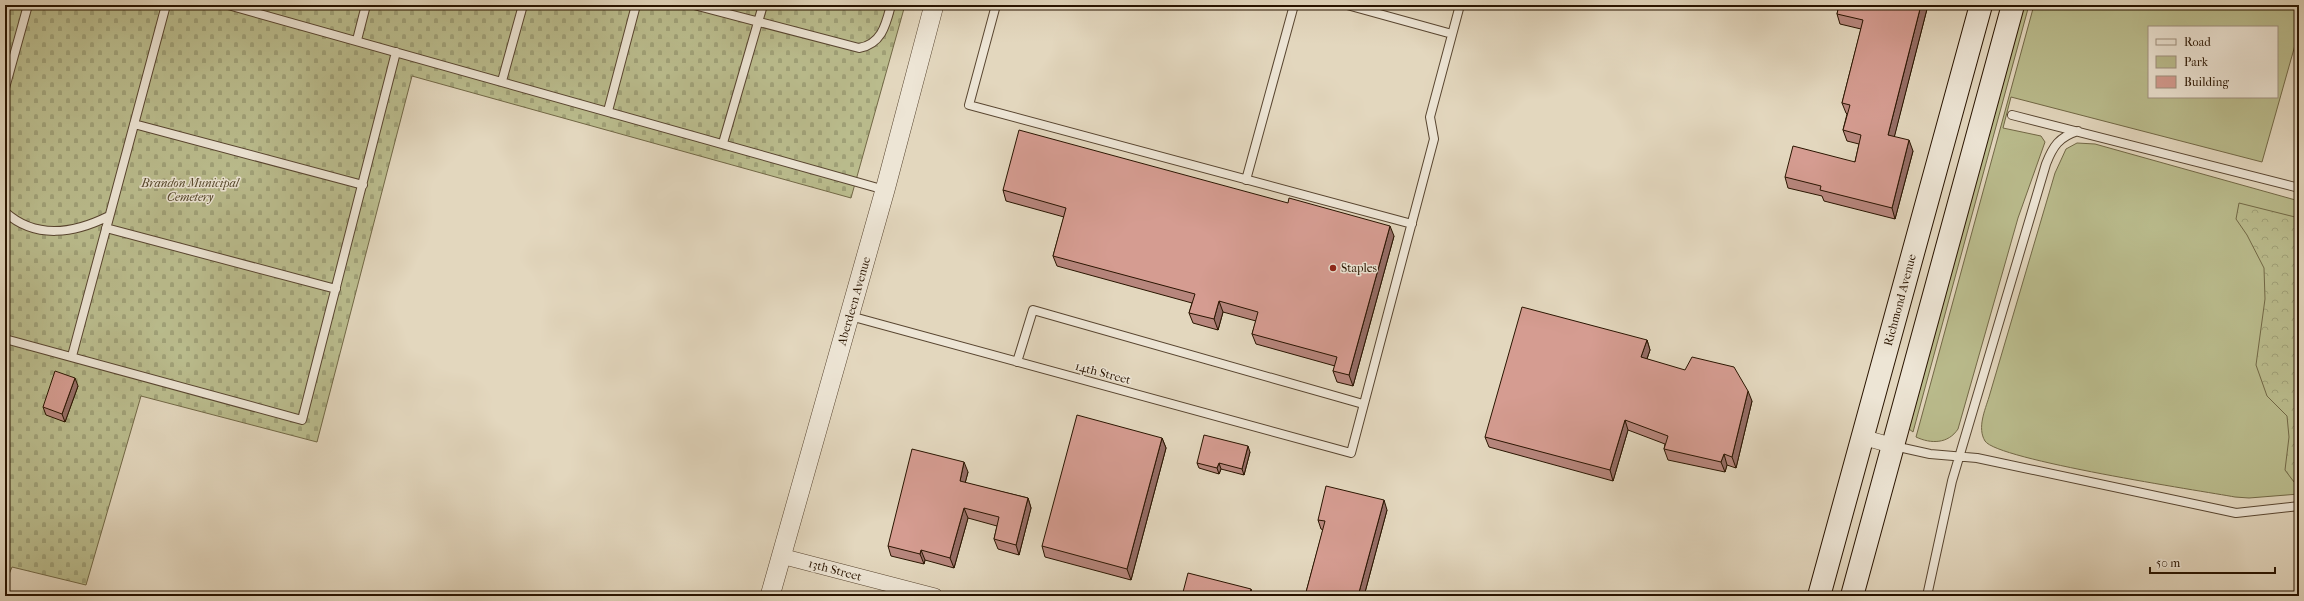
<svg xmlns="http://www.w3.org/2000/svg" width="2304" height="601" viewBox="0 0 2304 601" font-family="'IM FELL French Canon',serif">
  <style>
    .green { fill: #babc8d; stroke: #726846; fill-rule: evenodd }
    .forest { fill: url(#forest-crowns); stroke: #726846 }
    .cemetery { fill: url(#cemetery-stones); stroke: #726846 }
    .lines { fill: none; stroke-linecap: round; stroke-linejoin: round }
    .service-casing { stroke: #584530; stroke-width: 10 }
    .minor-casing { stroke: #584530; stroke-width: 16 }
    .tertiary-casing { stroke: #584530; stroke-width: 20 }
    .secondary-casing { stroke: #291400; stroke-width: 24 }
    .service { stroke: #ede5d5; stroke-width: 8 }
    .minor { stroke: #ede5d5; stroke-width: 15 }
    .tertiary { stroke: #ede5d5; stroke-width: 19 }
    .secondary { stroke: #ede5d5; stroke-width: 22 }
    .wall { fill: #b7867d; stroke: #291400 }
    .shaded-wall { fill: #956d66; stroke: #291400 }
    .building { fill: #d59c91; stroke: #291400 }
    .poi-dot { fill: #8f2418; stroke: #ede5d5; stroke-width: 1.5 }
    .labels { text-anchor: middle; stroke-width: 3; stroke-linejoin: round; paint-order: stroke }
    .park-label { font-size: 12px; font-style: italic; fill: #54462a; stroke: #ede5d5 }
    .poi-label { font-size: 12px; fill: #291400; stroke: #ede5d5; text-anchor: start }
    .street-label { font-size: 12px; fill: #291400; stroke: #ede5d5 }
  </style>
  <defs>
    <pattern id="forest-crowns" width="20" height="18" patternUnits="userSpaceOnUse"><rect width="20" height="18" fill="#babc8d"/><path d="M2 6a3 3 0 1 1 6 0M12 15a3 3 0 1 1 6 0" fill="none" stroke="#a0a178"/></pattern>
    <pattern id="cemetery-stones" width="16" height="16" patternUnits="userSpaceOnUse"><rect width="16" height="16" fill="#babc8d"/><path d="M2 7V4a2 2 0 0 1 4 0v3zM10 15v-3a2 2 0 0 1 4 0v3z" fill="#a0a178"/></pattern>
  </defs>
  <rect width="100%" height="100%" fill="#e3d7be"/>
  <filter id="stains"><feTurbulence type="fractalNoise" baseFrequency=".005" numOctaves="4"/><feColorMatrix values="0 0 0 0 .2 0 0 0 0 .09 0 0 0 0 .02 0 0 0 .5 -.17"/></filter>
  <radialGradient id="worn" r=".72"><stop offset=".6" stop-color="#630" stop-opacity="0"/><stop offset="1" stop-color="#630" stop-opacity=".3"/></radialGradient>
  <path class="green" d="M2024 5H2029L1913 432 1909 429Z
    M2034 5H2299V31L2262 162 2011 97 2003 128 2041 136 2045 142 2018 218 1958 429C1948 444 1931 444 1916 437ZM2149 27H2277V97H2149Z
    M2077 143 2095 144 2299 201V494L2249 498 2235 497C2202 491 1997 460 1985 441 1977 428 1985 410 1989 397L2055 173 2066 149Z"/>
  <path class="forest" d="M2239 203 2299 218V482H2294L2285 470 2289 437 2287 416 2267 396 2256 365 2265 299 2264 268 2247 235 2236 219Z"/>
  <path class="cemetery" d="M5 5H905L851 198 412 76 317 442 141 396 86 585 12 567 5 584Z"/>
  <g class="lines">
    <g class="service-casing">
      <path id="service" d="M228 5 885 190
        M694 5 859 48C882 44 886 24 891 5
        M996 5 969 105 1412 224
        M1347 5 1452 34
        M357 40 366 5
        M502 81 523 5
        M5 88 28 5
        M608 111 636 5
        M2012 115 2299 188
        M134 124 363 185
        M723 143 763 5
        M1246 180 1294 5
        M5 212C36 240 75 233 109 216
        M106 228 336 289
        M850 316 1351 453 1434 139 1430 117 1460 5
        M5 339 302 420 396 52
        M72 356 166 5
        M1017 362 1033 310 1363 404
        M1894 446 1930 454 1977 458 2236 513 2299 506
        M1927 596 1952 481 2046 164C2053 146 2059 137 2078 131"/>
    </g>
    <g class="minor-casing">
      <path id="minor" d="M1862 437 1894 446
        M781 556 935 596"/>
    </g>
    <g class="tertiary-casing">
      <path id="tertiary" d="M770 596 885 190 934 5"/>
    </g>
    <g class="secondary-casing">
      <path id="secondary" d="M1819 596 1981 5
        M1852 596 2013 5"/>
    </g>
    <use href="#service" class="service"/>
    <use href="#minor" class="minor"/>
    <use href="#tertiary" class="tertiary"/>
    <use href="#secondary" class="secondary"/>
  </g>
  <path class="wall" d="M1839 5H1928L1894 137 1913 151 1895 219 1824 201 1822 196 1788 188 1785 177 1855 162 1859 144 1847 141 1843 130 1847 114 1846 113 1842 103 1861 29 1840 24 1837 14Z
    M1003 190 1394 236 1353 386 1337 382 1333 371 1335 366 1256 344 1252 334 1256 321 1223 312 1218 330 1193 323 1189 313 1192 303 1057 266 1053 256 1064 217 1006 201Z
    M1647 340 1650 350 1647 359 1752 401 1736 468 1727 465 1725 472 1668 460 1664 449 1665 444 1628 430 1613 481 1489 447 1485 437Z
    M78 386 65 422 46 415 43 407Z
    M1162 438 1166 448 1131 580 1045 557 1042 546Z
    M1250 452 1244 475 1221 469 1219 474 1199 468 1197 463Z
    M968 472 965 483 1028 498 1031 508 1019 555 998 549 994 539 997 526 968 518 954 568 925 560 924 564 891 556 888 546Z
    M1387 510 1364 596H1305L1323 530 1321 529 1318 520Z"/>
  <path class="shaded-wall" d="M1921 5H1928L1892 146 1888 135Z
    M1909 140 1913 151 1895 219 1892 208Z
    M1390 226 1394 236 1353 386 1349 375Z
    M1219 301 1223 312 1218 330 1214 319Z
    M1647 340 1650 350 1644 367 1641 357Z
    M75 378 78 386 65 422 62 414Z
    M1748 391 1752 401 1736 468 1732 457Z
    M1625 420 1628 430 1613 481 1610 470Z
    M1162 438 1166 448 1131 580 1127 569Z
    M1248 446 1250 452 1244 475 1242 469Z
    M1724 454 1727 465 1725 472 1721 462Z
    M964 462 968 472 963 491 960 481Z
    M1219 463 1221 469 1219 474 1217 468Z
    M1028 498 1031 508 1019 555 1016 545Z
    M1384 500 1387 510 1364 596H1358Z
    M964 508 968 518 954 568 950 558Z
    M921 550 925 560 924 564 920 554Z
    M1251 589 1253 596H1249Z"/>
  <path class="building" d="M1839 5H1921L1888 135 1909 140 1892 208 1820 190 1821 186 1785 177 1793 146 1855 162 1861 135 1843 130 1850 105 1842 103 1863 20 1837 14Z
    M1019 130 1288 203 1289 198 1390 226 1349 375 1333 371 1337 357 1252 334 1258 312 1219 301 1214 319 1189 313 1195 294 1053 256 1066 208 1003 190Z
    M1522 307 1647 340 1641 357 1685 370 1692 357 1734 367 1748 391 1732 457 1724 454 1721 462 1664 449 1668 436 1625 420 1610 470 1485 437Z
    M55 371 75 378 62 414 43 407Z
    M1077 415 1162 438 1127 569 1042 546Z
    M1204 435 1248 446 1242 469 1219 463 1217 468 1197 463Z
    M912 449 964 462 960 481 1028 498 1016 545 994 539 999 517 964 508 950 558 921 550 920 554 888 546Z
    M1326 486 1384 500 1358 596H1305L1325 521 1318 520Z
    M1188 573 1251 589 1249 596H1182Z"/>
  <circle class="poi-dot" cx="1333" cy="268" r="4"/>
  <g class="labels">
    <g class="park-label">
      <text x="190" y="187">Brandon Municipal<tspan x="190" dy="14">Cemetery</tspan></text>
    </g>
    <g class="poi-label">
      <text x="1341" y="272">Staples</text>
    </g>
    <g class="street-label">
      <text transform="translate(1900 300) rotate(-75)" y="4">Richmond Avenue</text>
      <text transform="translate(854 301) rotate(-74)" y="4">Aberdeen Avenue</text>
      <text transform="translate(1103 373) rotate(15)" y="4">14th Street</text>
      <text transform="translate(835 570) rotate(15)" y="4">13th Street</text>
    </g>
  </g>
  <rect width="2304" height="601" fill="none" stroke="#e3d7be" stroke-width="20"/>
  <rect x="6" y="6" width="2292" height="589" fill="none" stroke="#291400" stroke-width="2"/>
  <rect x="10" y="10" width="2284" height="581" fill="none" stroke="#291400"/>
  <rect x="2148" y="26" width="130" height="72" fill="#ede5d5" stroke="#9f9180"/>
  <rect x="2156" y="39" width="20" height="6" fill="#ede5d5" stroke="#9f9180"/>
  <text x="2184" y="46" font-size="12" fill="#291400">Road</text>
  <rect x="2156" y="56" width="20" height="12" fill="#babc8d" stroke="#9f9180"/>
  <text x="2184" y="66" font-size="12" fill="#291400">Park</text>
  <rect x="2156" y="76" width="20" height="12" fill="#d59c91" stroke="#9f9180"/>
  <text x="2184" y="86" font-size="12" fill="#291400">Building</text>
  <path d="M2150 567v6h125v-6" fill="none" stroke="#291400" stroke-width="2"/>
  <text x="2156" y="567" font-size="12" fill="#291400" stroke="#ede5d5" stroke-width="3" paint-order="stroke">50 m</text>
  <rect width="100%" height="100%" filter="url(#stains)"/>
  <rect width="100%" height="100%" fill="url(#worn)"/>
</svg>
